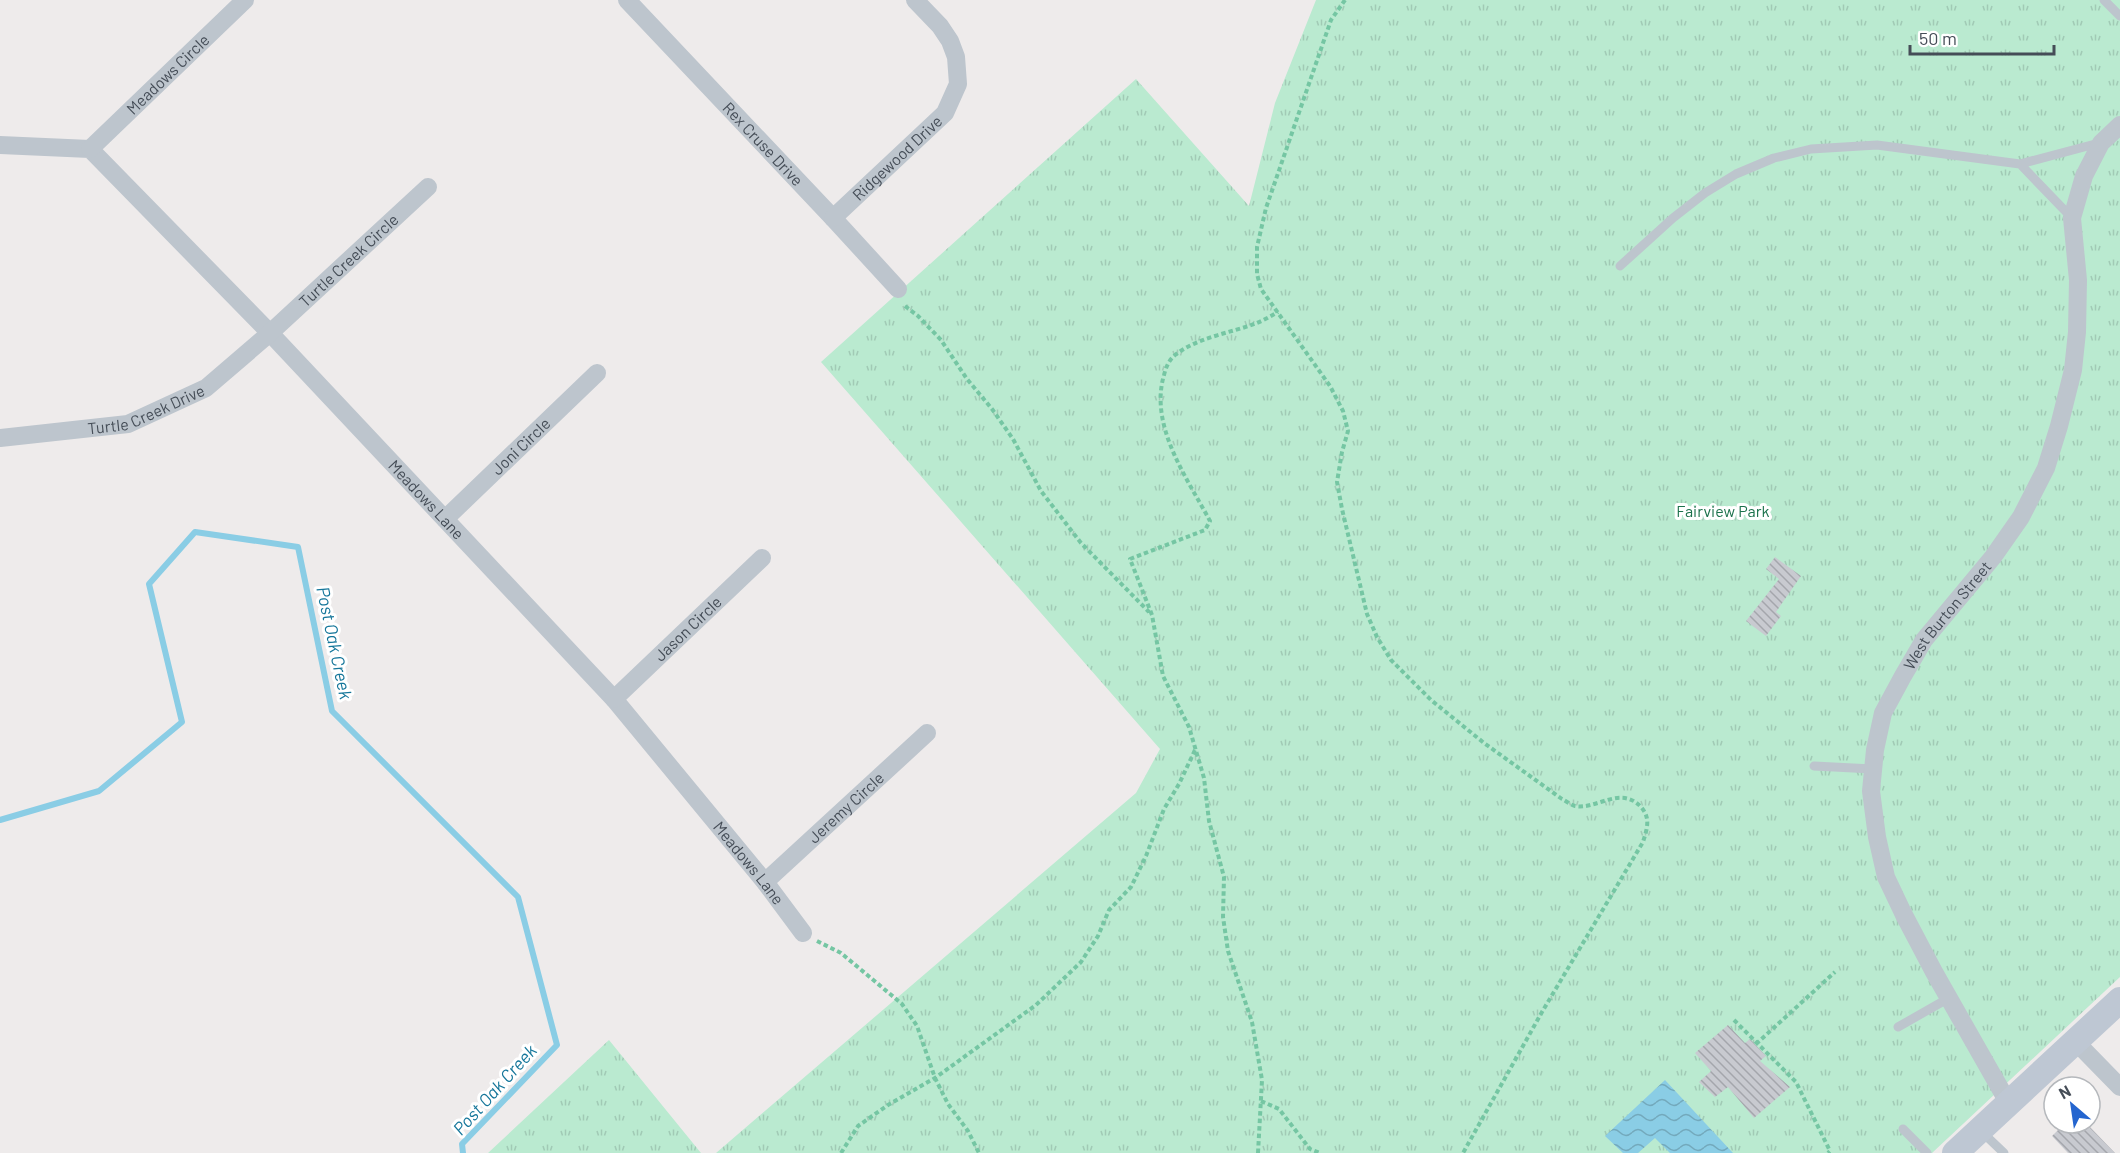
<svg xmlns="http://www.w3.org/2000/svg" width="2120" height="1153" viewBox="0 0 2120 1153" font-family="Barlow,sans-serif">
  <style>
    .park { fill: url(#park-tufts) }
    .water { fill: url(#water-waves) }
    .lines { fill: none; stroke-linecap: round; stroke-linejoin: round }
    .stream { stroke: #8acde5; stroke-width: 6 }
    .building { fill: url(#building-back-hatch) }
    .path { stroke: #75c6a3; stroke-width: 4; stroke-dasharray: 4.5 3; stroke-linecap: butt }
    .lane { stroke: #bdc5cd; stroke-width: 9 }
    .street { stroke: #bdc5cd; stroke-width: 18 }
    .secondary { stroke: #bec7d3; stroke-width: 26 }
    .labels { text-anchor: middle; stroke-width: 6; stroke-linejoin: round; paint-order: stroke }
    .street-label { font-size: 16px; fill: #454d57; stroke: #fff }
    .park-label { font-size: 16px; fill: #1c724c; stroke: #fff }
    .water-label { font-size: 18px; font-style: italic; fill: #15769a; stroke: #fff }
  </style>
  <defs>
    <pattern id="park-tufts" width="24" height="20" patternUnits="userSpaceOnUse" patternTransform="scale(1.5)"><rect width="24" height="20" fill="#baead0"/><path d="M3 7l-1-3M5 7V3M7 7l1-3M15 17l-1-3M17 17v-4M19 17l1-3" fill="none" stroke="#a1cab5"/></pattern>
    <pattern id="water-waves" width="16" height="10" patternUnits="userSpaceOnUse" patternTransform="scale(1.5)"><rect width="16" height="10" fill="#8acde5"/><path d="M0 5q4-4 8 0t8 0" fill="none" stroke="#73a9bc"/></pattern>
    <pattern id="building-back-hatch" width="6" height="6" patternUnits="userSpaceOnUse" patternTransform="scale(1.5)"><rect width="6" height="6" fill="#c8cad0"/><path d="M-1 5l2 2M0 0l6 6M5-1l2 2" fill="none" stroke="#a4a6ac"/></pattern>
  </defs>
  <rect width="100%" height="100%" fill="#eeebeb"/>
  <path class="park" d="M1316 0H2120V977L1932 1153H716L1136 793 1160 749 821 362 1136 79 1249 206 1275 103Z
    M609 1040 701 1153H488Z"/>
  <path class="water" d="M1665 1080 1733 1153H1670L1655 1138 1638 1153H1623L1605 1136Z"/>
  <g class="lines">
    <path class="stream" d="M0 820 99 791 182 722 149 584 195 532 298 547 332 711 518 897 557 1045 462 1144 463 1153"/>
  </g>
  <path class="building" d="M1775 557 1801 576 1776 612 1781 616 1766 636 1746 621 1779 579 1766 569Z
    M1728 1025 1745 1043 1750 1039 1766 1056 1760 1061 1790 1087 1754 1118 1728 1087 1715 1097 1699 1082 1711 1071 1695 1053Z
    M2065 1123H2086L2115 1153H2068L2052 1136Z"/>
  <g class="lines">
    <path class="path" d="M1345 0 1331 20 1266 208 1257 247V274L1261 289 1330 386 1343 411 1348 431 1342 452 1337 482 1342 509 1367 614 1377 637 1391 660 1431 700 1484 743 1562 799C1566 801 1571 805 1575 806 1596 810 1621 785 1641 807 1651 818 1647 829 1643 842L1542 1012 1463 1153
      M905 306 918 316 941 340 967 379 992 409 1013 439 1041 491 1081 543 1149 612
      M817 941 841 953 902 1004 917 1026 935 1078 948 1104 968 1131 979 1153
      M1734 1020 1796 1082 1830 1151 1828 1153
      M1756 1044 1835 972
      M1261 1101 1279 1109 1310 1149 1320 1153
      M841 1153 858 1126 888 1105 935 1078 1036 1005 1081 962 1098 936 1109 910 1131 887 1146 856 1164 809 1179 784 1195 750
      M1258 1153 1262 1080 1252 1022 1228 951 1223 917 1224 877 1209 821 1204 778 1189 727 1163 676 1152 615 1130 559 1205 530 1210 521C1187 478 1149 426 1164 375 1166 367 1169 360 1175 355 1198 337 1231 333 1257 323 1264 320 1271 316 1278 312"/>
    <path class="lane" d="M2104 0 2120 16
      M2020 164 2072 218
      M1620 266 1673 218 1705 193 1736 174 1774 158 1811 149 1877 145 2020 164 2099 143
      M1814 766 1873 769
      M1898 1027 1949 998
      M1903 1129 1927 1153
      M1982 1132 2004 1153"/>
    <g class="street">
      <path id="s1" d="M627 0 833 218 898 289"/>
      <path id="s2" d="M0 145 90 149 270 333 614 699 765 882 803 933"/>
      <path id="s3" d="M90 149 245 0"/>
      <path id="s4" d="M833 218 945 113 958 84 956 57 950 41 940 26 915 0"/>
      <path id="s5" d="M0 438 128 424 206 388 270 333 428 187"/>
      <path id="s6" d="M445 519 597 373"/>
      <path id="s7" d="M614 699 762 558"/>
      <path id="s8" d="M765 882 927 733"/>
      <path d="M2076 1042 2120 1087"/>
      <path id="s9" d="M2009 1104 1934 972 1904 915 1886 877 1877 837 1871 791 1875 750 1883 713 1903 676 1924 640 1993 557 2021 517 2046 468 2059 426 2073 370 2077 332 2078 280 2072 218 2084 176 2101 143 2120 125"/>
    </g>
    <path class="secondary" d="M1955 1153 2120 1000"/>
  </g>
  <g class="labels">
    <g class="street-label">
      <text dy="6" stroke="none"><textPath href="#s3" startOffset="108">Meadows Circle</textPath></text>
      <text dy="6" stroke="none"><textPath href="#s1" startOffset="198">Rex Cruse Drive</textPath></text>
      <text dy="6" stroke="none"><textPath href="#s4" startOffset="88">Ridgewood Drive</textPath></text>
      <text dy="6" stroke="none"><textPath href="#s5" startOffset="406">Turtle Creek Circle</textPath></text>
      <text dy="6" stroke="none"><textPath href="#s5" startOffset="150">Turtle Creek Drive</textPath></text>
      <text dy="6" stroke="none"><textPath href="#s6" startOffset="105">Joni Circle</textPath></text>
      <text dy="6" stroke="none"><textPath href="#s2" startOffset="576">Meadows Lane</textPath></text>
      <text dy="6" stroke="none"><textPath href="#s9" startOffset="542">West Burton Street</textPath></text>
      <text dy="6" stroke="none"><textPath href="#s7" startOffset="102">Jason Circle</textPath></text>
      <text dy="6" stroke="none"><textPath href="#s8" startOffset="110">Jeremy Circle</textPath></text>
      <text dy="6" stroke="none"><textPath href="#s2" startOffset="1062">Meadows Lane</textPath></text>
    </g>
    <g class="park-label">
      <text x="1723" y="517">Fairview Park</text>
    </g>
    <g class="water-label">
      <text transform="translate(334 643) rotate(78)" y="6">Post Oak Creek</text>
      <text transform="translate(495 1090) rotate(-48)" y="6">Post Oak Creek</text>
    </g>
  </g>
  <g transform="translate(2072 1105) rotate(331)"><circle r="28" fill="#ffffff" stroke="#b5b8bc" stroke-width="1.5"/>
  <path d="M0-4.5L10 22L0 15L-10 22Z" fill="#2465cf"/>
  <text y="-9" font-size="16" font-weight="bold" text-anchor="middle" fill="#454d57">N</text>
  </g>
  <path d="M1910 45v9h144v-9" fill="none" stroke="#454d57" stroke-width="3"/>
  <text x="1919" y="45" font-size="18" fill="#454d57" stroke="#ffffff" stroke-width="4.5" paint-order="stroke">50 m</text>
</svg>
